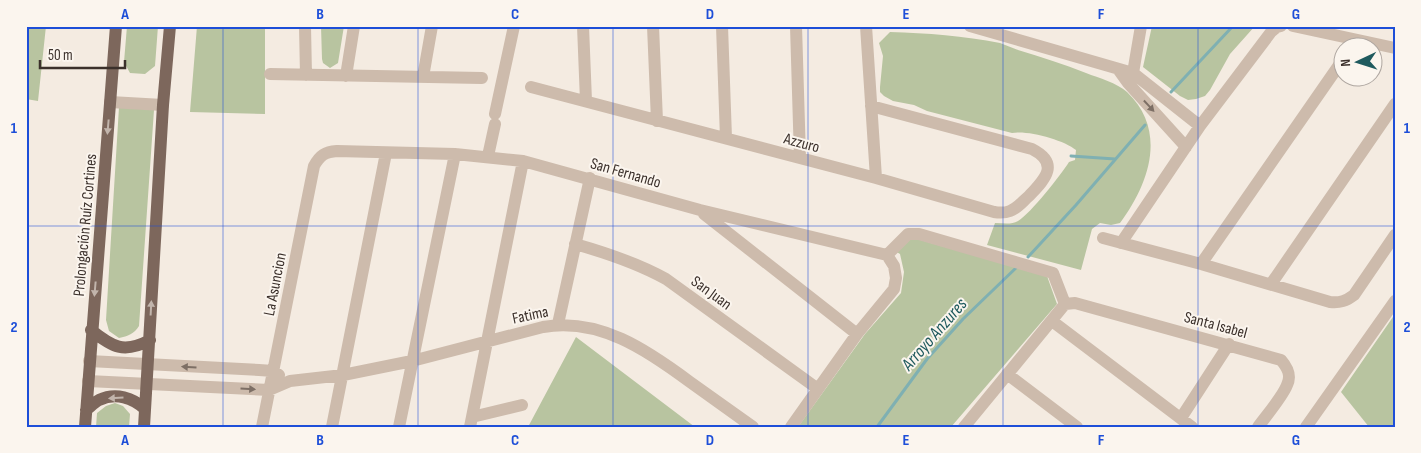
<svg xmlns="http://www.w3.org/2000/svg" width="1421" height="453" viewBox="0 0 1421 453" font-family="'Sofia Sans Condensed',sans-serif">
  <style>
    .green { fill: #b8c4a0 }
    .lines { fill: none; stroke-linecap: round; stroke-linejoin: round }
    .stream { stroke: #7fb0b2; stroke-width: 3 }
    .minor { stroke: #cdbbac; stroke-width: 12 }
    .major { stroke: #7d675c; stroke-width: 12 }
    .oneway { fill: #7d6f65 }
    .oneway2 { fill: #c2b5ac }
    .grid { fill: none; stroke: #1d4ed8; stroke-width: 1; stroke-opacity: 0.55 }
    .labels { text-anchor: middle; stroke-width: 4; stroke-linejoin: round; paint-order: stroke }
    .street-label { font-size: 16px; fill: #3b302b; stroke: #fbf5ee }
    .water-label { font-size: 18px; font-style: italic; fill: #1f5a5e; stroke: #fbf5ee }
    .neatline { fill: none; stroke: #1d4ed8; stroke-width: 2 }
    .grid-label { font-size: 16px; text-anchor: middle; font-weight: bold; fill: #1d4ed8 }
  </style>
  <rect width="100%" height="100%" fill="#f4ebe1"/>
  <path class="green" d="M26 26H46L38 101 26 99Z
    M127 26H158L155 66 145 74 130 73 124 62Z
    M197 26H265V114L190 112Z
    M321 26H344L338 63 330 68 323 63 322 59Z
    M1152 26H1255L1230 54 1210 90 1205 96 1196 99 1188 100 1180 96 1143 67Z
    M890 32C927 33 964 36 1000 43 1006 45 1012 48 1018 50 1041 57 1063 64 1086 73 1099 78 1117 83 1127 92 1168 131 1149 184 1120 223L1111 225 1100 223 1092 229 1081 270 987 245 995 223C1003 223 1011 225 1018 221 1031 213 1060 176 1069 162L1075 160 1076 150C1064 140 1028 130 1012 133L927 111 914 105 893 101 884 96 880 92V87L883 56 879 43Z
    M119 107 154 110 139 326C134 334 128 336 119 338L109 331 106 320Z
    M910 237 1047 276 1057 304 951 427H798L865 334 901 293 904 272 900 254 895 251Z
    M1395 314V427H1369L1341 392Z
    M576 337 695 427H528Z
    M115 403 123 406 130 414 129 427H96L97 413 106 406Z"/>
  <g class="lines">
    <path class="stream" d="M1171 92 1233 26
      M1071 156 1115 159
      M1028 257 1076 205 1145 125
      M877 427 927 359 963 319 1018 266"/>
    <path class="minor" d="M305 26 306 75
      M583 26 586 101
      M653 26 657 121
      M722 26 726 138
      M796 26 800 158
      M866 26 876 178
      M970 26 1133 73 1200 126
      M1293 26 1395 48
      M1118 69 1128 83 1186 147
      M270 74 482 78
      M346 76 354 26
      M423 77 432 26
      M1130 79 1133 73 1141 26
      M531 87 876 178 994 212C1000 213 1005 213 1010 211 1018 208 1023 201 1029 196 1044 180 1061 164 1032 149L871 106
      M110 102 163 105
      M495 114 514 26
      M488 156 495 124
      M704 214 857 334
      M1103 238 1201 264 1330 302C1340 303 1346 301 1354 295L1395 235
      M1121 243 1200 126 1271 32 1277 27 1281 26
      M575 244C607 253 637 263 666 279L818 389
      M887 255 908 234H919L1053 273 1065 304
      M1201 264 1344 58
      M1271 284 1395 104
      M1065 304 1075 303 1281 360C1287 367 1292 375 1287 385 1283 396 1266 416 1258 427
      M1052 321 1192 427
      M558 324 590 178
      M89 361 259 370 273 371 279 375
      M1007 374 1077 427
      M88 381 269 390 290 381 343 375 412 361 543 327C599 317 647 350 690 382 711 397 732 412 753 427
      M472 417 522 405
      M1181 418 1229 344
      M262 427 314 166C320 155 325 152 337 151L455 154 523 161 700 210 887 255 894 266 896 278 894 289 857 334 791 427
      M332 427 386 153
      M399 427 455 154
      M470 427 523 161
      M964 427 1065 304
      M1306 427 1395 301"/>
    <path class="major" d="M91 330C112 347 124 354 150 340
      M86 410C90 407 95 402 99 400 116 392 133 398 145 409
      M85 427 116 26
      M144 427 163 105 170 26"/>
  </g>
  <defs><path id="oneway-solid" d="M-6-.8H1V-3.2L6.5 0L1 3.2V.8H-6Z" transform="scale(1.25)"/></defs>
  <g class="oneway">
    <use href="#oneway-solid" transform="translate(1149 106) rotate(47)"/>
    <use href="#oneway-solid" transform="translate(189 367) rotate(-177)"/>
    <use href="#oneway-solid" transform="translate(248 389) rotate(3)"/>
  </g>
  <g class="oneway2">
    <use href="#oneway-solid" transform="translate(108 127) rotate(95)"/>
    <use href="#oneway-solid" transform="translate(95 289) rotate(95)"/>
    <use href="#oneway-solid" transform="translate(151 308) rotate(-87)"/>
    <use href="#oneway-solid" transform="translate(116 398) rotate(177)"/>
  </g>
  <path class="grid" d="M223 26V427M418 26V427M613 26V427M808 26V427M1003 26V427M1198 26V427M26 226H1395"/>
  <g class="labels">
    <g class="street-label">
      <text transform="translate(802 142) rotate(15)" y="6">Azzuro</text>
      <text transform="translate(626 172) rotate(16)" y="6">San Fernando</text>
      <text transform="translate(84 225) rotate(-85)" y="6">Prolongación Ruíz Cortines</text>
      <text transform="translate(274 284) rotate(-79)" y="6">La Asuncion</text>
      <text transform="translate(712 292) rotate(36)" y="6">San Juan</text>
      <text transform="translate(530 314) rotate(-12)" y="6">Fatima</text>
      <text transform="translate(1216 324) rotate(15)" y="6">Santa Isabel</text>
    </g>
    <g class="water-label">
      <text transform="translate(934 334) rotate(-49)" y="6">Arroyo Anzures</text>
    </g>
  </g>
  <rect width="1421" height="453" fill="none" stroke="#fbf5ee" stroke-width="55"/>
  <g transform="translate(1358 62) rotate(266)"><circle r="24" fill="#fbf5ee" stroke="#aea6a0"/>
  <path d="M0-4L9 19L0 12L-9 19Z" fill="#1f5a5e"/>
  <text y="-8" font-size="14" font-weight="bold" text-anchor="middle" fill="#3b302b">N</text>
  </g>
  <path d="M40 60v8h85v-8" fill="none" stroke="#3b302b" stroke-width="2.5"/>
  <text x="48" y="60" font-size="15" fill="#3b302b" stroke="#fbf5ee" stroke-width="4" paint-order="stroke">50 m</text>
  <rect x="28" y="28" width="1366" height="398" class="neatline"/>
  <g class="grid-label">
    <text x="125" y="19">A</text>
    <text x="320" y="19">B</text>
    <text x="515" y="19">C</text>
    <text x="710" y="19">D</text>
    <text x="906" y="19">E</text>
    <text x="1101" y="19">F</text>
    <text x="1296" y="19">G</text>
    <text x="14" y="133">1</text>
    <text x="1407" y="133">1</text>
    <text x="14" y="332">2</text>
    <text x="1407" y="332">2</text>
    <text x="125" y="445">A</text>
    <text x="320" y="445">B</text>
    <text x="515" y="445">C</text>
    <text x="710" y="445">D</text>
    <text x="906" y="445">E</text>
    <text x="1101" y="445">F</text>
    <text x="1296" y="445">G</text>
  </g>
</svg>
